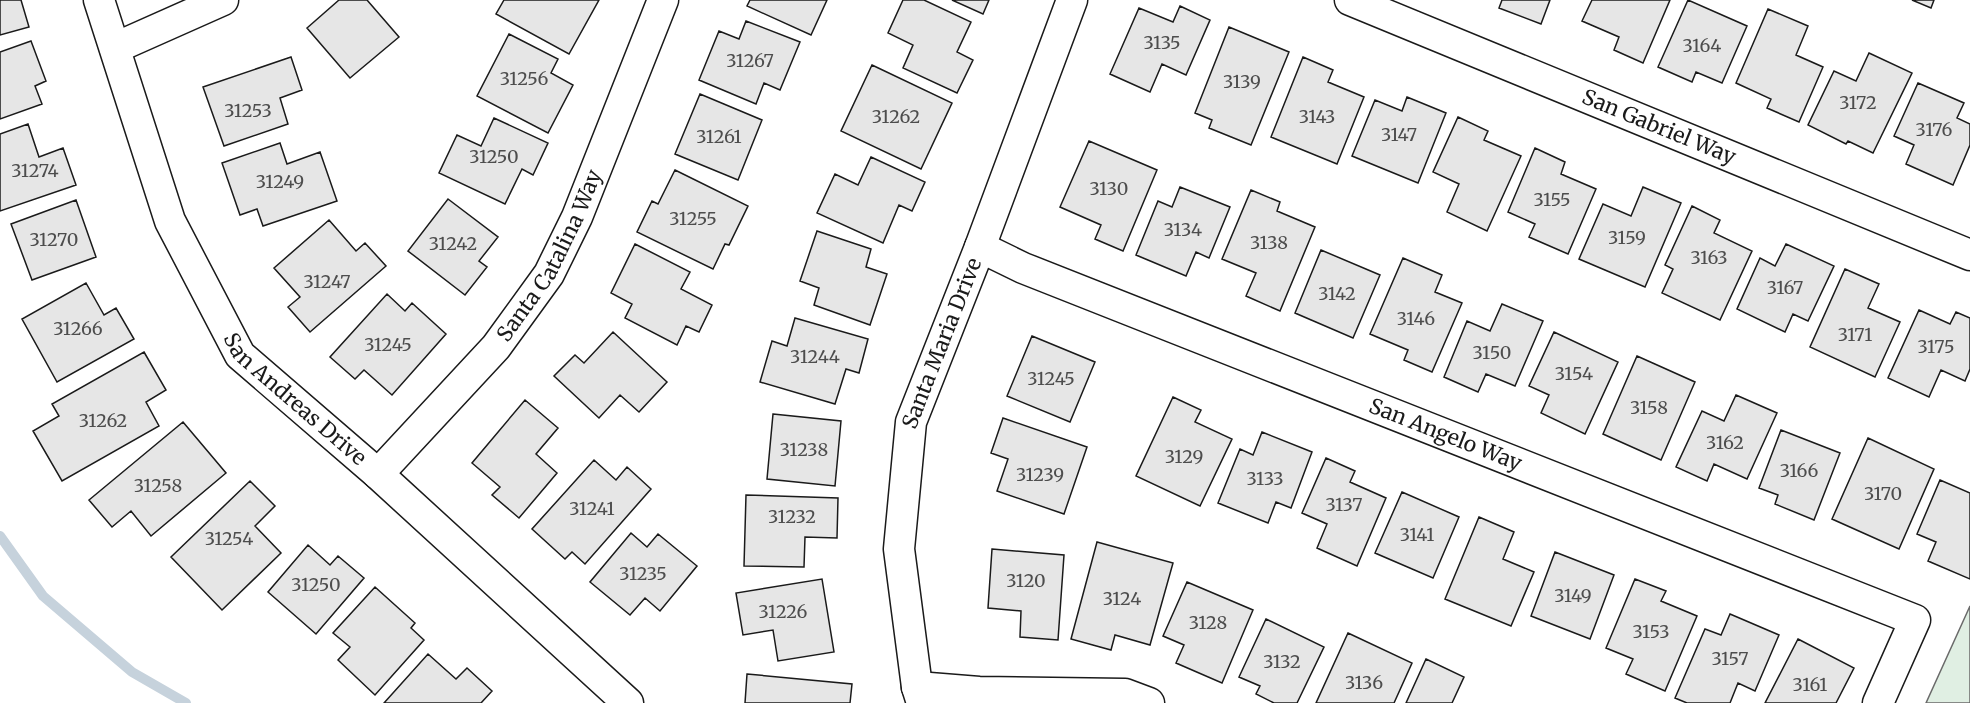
<svg xmlns="http://www.w3.org/2000/svg" width="1970" height="703" viewBox="0 0 1970 703" font-family="Merriweather,serif">
  <style>
    .green { fill: #e0efe3; stroke: #6a6a6a; stroke-width: 1.5 }
    .lines { fill: none; stroke-linecap: round; stroke-linejoin: round }
    .stream { stroke: #c6d2dc; stroke-width: 10 }
    .building { fill: #e6e6e6; stroke: #1a1a1a; stroke-width: 1.5 }
    .street-casing { stroke: #1a1a1a; stroke-width: 33 }
    .street { stroke: #fff; stroke-width: 30 }
    .labels { text-anchor: middle; stroke-width: 4.5; stroke-linejoin: round; paint-order: stroke }
    .number-label { font-size: 18px; fill: #4d4d4d }
    .street-label { font-size: 21px; fill: #1a1a1a; stroke: #fff }
  </style>
  <rect width="100%" height="100%" fill="#fff"/>
  <path class="green" d="M1970 606V703H1926Z"/>
  <g class="lines">
    <path class="stream" d="M0 536 43 596 132 672 186 703"/>
  </g>
  <path class="building" d="M0 0H21L29 27 0 35Z
    M339 0H367L399 37 350 78 307 28Z
    M504 0H599L569 54 496 14Z
    M750 0H827L811 35 747 6Z
    M903 0H924L971 22 957 52 973 60 957 93 903 68 913 45 888 33Z
    M952 0H989L983 14Z
    M1502 0H1550L1541 24 1499 8Z
    M1592 0H1670L1643 63 1614 50 1619 37 1582 21Z
    M1688 0 1747 26 1722 83 1696 72 1692 82 1658 67Z
    M1912 0H1934L1931 8Z
    M1180 6 1210 20 1186 75 1162 64 1150 92 1110 74 1139 8 1173 22Z
    M1768 9 1808 26 1796 55 1823 67 1799 122 1767 108 1771 99 1736 83Z
    M746 21 800 42 780 90 764 83 756 104 699 80 719 31 739 39Z
    M1229 27 1289 52 1251 145 1209 128 1212 120 1195 113Z
    M509 34 558 59 551 73 573 85 548 133 477 96Z
    M31 41 46 81 35 86 42 104 0 119V52Z
    M1869 53 1912 73 1873 153 1848 141 1846 144 1808 125 1834 71 1856 81Z
    M291 57 302 90 280 98 288 124 224 146 203 87Z
    M1303 57 1333 70 1328 82 1364 97 1337 164 1271 137Z
    M872 65 952 103 921 169 841 131Z
    M1918 83 1964 103 1957 118 1970 124V145L1953 185 1906 164 1914 145 1894 136Z
    M700 94 762 120 738 180 675 154Z
    M1407 97 1446 113 1418 183 1352 156 1375 100 1402 111Z
    M1458 117 1488 131 1484 140 1521 156 1487 231 1447 212 1459 184 1433 172Z
    M494 118 548 143 533 175 522 169 505 204 439 173 457 135 481 146Z
    M28 124 39 157 63 148 76 185 0 211V134Z
    M1089 141 1157 170 1123 251 1095 239 1101 225 1060 207Z
    M280 143 287 164 320 152 337 201 263 226 257 209 240 215 222 163Z
    M1535 148 1565 162 1561 174 1596 189 1568 254 1529 237 1535 224 1508 212Z
    M871 157 925 182 912 211 899 205 883 243 817 213 835 174 858 185Z
    M675 170 748 206 729 245 725 244 713 269 637 232 652 201 658 204Z
    M1180 187 1230 207 1209 258 1196 252 1186 276 1136 255 1158 201 1172 207Z
    M1643 187 1681 203 1645 287 1579 259 1603 204 1631 216Z
    M1251 190 1280 202 1277 211 1315 227 1280 311 1246 296 1256 273 1222 259Z
    M448 199 498 237 479 261 487 267 465 295 408 251Z
    M76 200 96 257 32 280 11 224Z
    M1692 206 1720 220 1714 233 1752 251 1720 320 1662 293 1673 269 1665 265Z
    M329 220 356 251 365 243 386 266 310 332 288 307 300 297 274 268Z
    M817 231 871 249 866 267 887 274 870 325 814 305 819 288 800 281Z
    M635 244 690 272 681 289 712 305 699 332 686 326 677 345 625 318 632 304 611 293Z
    M1786 244 1834 266 1808 321 1793 314 1785 332 1737 309 1760 258 1775 266Z
    M1321 250 1380 275 1353 338 1295 313Z
    M1403 258 1442 275 1435 292 1462 303 1432 372 1404 360 1408 350 1370 334Z
    M1845 269 1879 284 1868 308 1900 322 1875 377 1810 347Z
    M86 283 104 315 116 308 134 339 57 382 22 319Z
    M387 294 405 311 412 303 446 334 392 395 364 370 355 379 330 357Z
    M1502 304 1543 321 1515 386 1486 374 1478 392 1444 377 1467 321 1490 331Z
    M1919 310 1950 324 1956 312 1970 318V369L1965 381 1941 370 1929 397 1888 378Z
    M795 318 868 339 859 373 846 369 835 404 760 382 772 341 787 346Z
    M613 332 667 382 639 412 620 395 599 418 554 376 575 355 584 363Z
    M1554 332 1618 362 1585 434 1541 413 1549 395 1529 386Z
    M1032 336 1095 362 1070 422 1007 396Z
    M144 352 166 390 146 402 159 426 62 481 33 431 59 416 52 404Z
    M1637 356 1695 382 1661 460 1603 434Z
    M1736 395 1777 413 1747 479 1714 464 1707 481 1676 467 1702 411 1724 421Z
    M1173 397 1201 410 1195 422 1232 439 1200 506 1136 476Z
    M525 400 558 428 536 454 557 473 519 518 492 495 500 487 472 463Z
    M773 414 841 421 835 486 767 479Z
    M1003 418 1087 447 1064 514 997 491 1008 459 991 453Z
    M183 422 226 473 151 536 131 511 112 527 89 500Z
    M1781 430 1840 453 1814 520 1775 504 1778 495 1759 488Z
    M1262 432 1312 452 1291 508 1276 502 1268 523 1218 503 1240 449 1253 455Z
    M1868 438 1934 469 1899 549 1832 519Z
    M1326 458 1355 471 1350 482 1386 498 1357 566 1317 548 1327 524 1302 513Z
    M594 460 616 480 627 467 651 489 585 564 572 552 565 559 532 529Z
    M1940 480 1970 493V579L1928 561 1936 542 1917 534Z
    M250 481 275 506 255 526 281 553 222 610 171 557Z
    M1402 492 1459 517 1433 578 1375 553Z
    M746 495 838 498 837 538 805 537 804 567 744 566Z
    M1479 517 1514 532 1503 559 1534 572 1511 626 1445 599Z
    M631 533 647 547 658 534 697 566 660 611 645 598 630 615 590 582Z
    M1097 542 1173 563 1150 645 1115 635 1111 650 1071 639Z
    M308 545 330 565 338 556 364 578 316 634 268 592Z
    M992 549 1064 555 1058 640 1020 637 1021 611 988 608Z
    M1555 552 1614 575 1590 639 1531 616Z
    M822 579 834 652 778 661 773 630 743 635 736 593Z
    M1635 579 1666 591 1661 601 1697 616 1665 691 1626 674 1633 659 1606 648Z
    M1187 582 1253 610 1222 683 1176 663 1184 645 1163 636Z
    M375 587 415 623 411 628 424 640 375 695 338 660 350 647 333 633Z
    M1730 614 1779 635 1755 691 1738 683 1730 703H1687L1675 698 1705 629 1721 635Z
    M1266 619 1324 647 1297 703H1274L1256 694 1260 686 1239 677Z
    M1348 633 1412 663 1394 703H1316Z
    M1798 639 1854 668 1836 703H1765Z
    M428 654 456 679 467 668 492 691 481 703H384Z
    M1426 659 1464 677 1452 703H1406Z
    M747 674 852 684 850 703H745Z"/>
  <g class="lines">
    <g class="street-casing">
      <g id="street">
        <path id="s1" d="M99 0 170 221 240 355 378 474 628 703"/>
        <path id="s2" d="M1350 0 1970 255"/>
        <path d="M115 48 223 0"/>
        <path id="s3" d="M980 247 1023 268 1915 620 1878 703"/>
        <path id="s4" d="M378 474 496 347 549 274 577 217 663 0"/>
        <path d="M917 687 979 692 1125 694 1149 703"/>
        <path id="s5" d="M922 703 917 687 899 549 911 422 980 247 1072 0"/>
      </g>
    </g>
    <use href="#street" class="street"/>
  </g>
  <g class="labels">
    <g class="number-label">
      <text x="1162" y="49">3135</text>
      <text x="1702" y="52">3164</text>
      <text x="750" y="67">31267</text>
      <text x="524" y="85">31256</text>
      <text x="1242" y="88">3139</text>
      <text x="1858" y="109">3172</text>
      <text x="248" y="117">31253</text>
      <text x="896" y="123">31262</text>
      <text x="1317" y="123">3143</text>
      <text x="1934" y="136">3176</text>
      <text x="1399" y="141">3147</text>
      <text x="719" y="143">31261</text>
      <text x="494" y="163">31250</text>
      <text x="35" y="177">31274</text>
      <text x="280" y="188">31249</text>
      <text x="1109" y="195">3130</text>
      <text x="1552" y="206">3155</text>
      <text x="693" y="225">31255</text>
      <text x="1183" y="236">3134</text>
      <text x="1627" y="244">3159</text>
      <text x="54" y="246">31270</text>
      <text x="1269" y="249">3138</text>
      <text x="453" y="250">31242</text>
      <text x="1709" y="264">3163</text>
      <text x="327" y="288">31247</text>
      <text x="1785" y="294">3167</text>
      <text x="1337" y="300">3142</text>
      <text x="1416" y="325">3146</text>
      <text x="78" y="335">31266</text>
      <text x="1855" y="341">3171</text>
      <text x="388" y="351">31245</text>
      <text x="1936" y="353">3175</text>
      <text x="1492" y="359">3150</text>
      <text x="815" y="363">31244</text>
      <text x="1574" y="380">3154</text>
      <text x="1051" y="385">31245</text>
      <text x="1649" y="414">3158</text>
      <text x="103" y="427">31262</text>
      <text x="1725" y="449">3162</text>
      <text x="804" y="456">31238</text>
      <text x="1184" y="463">3129</text>
      <text x="1799" y="477">3166</text>
      <text x="1040" y="481">31239</text>
      <text x="1265" y="485">3133</text>
      <text x="158" y="492">31258</text>
      <text x="1883" y="500">3170</text>
      <text x="1344" y="511">3137</text>
      <text x="592" y="515">31241</text>
      <text x="792" y="523">31232</text>
      <text x="1417" y="541">3141</text>
      <text x="229" y="545">31254</text>
      <text x="643" y="580">31235</text>
      <text x="1026" y="587">3120</text>
      <text x="316" y="591">31250</text>
      <text x="1573" y="602">3149</text>
      <text x="1122" y="605">3124</text>
      <text x="783" y="618">31226</text>
      <text x="1208" y="629">3128</text>
      <text x="1651" y="638">3153</text>
      <text x="1730" y="665">3157</text>
      <text x="1282" y="668">3132</text>
      <text x="1364" y="689">3136</text>
      <text x="1810" y="691">3161</text>
    </g>
    <g class="street-label">
      <text dy="7" stroke="none"><textPath href="#s2" startOffset="334">San Gabriel Way</textPath></text>
      <text dy="7" stroke="none"><textPath href="#s4" startOffset="280">Santa Catalina Way</textPath></text>
      <text dy="7" stroke="none"><textPath href="#s5" startOffset="368">Santa Maria Drive</textPath></text>
      <text dy="7" stroke="none"><textPath href="#s1" startOffset="453">San Andreas Drive</textPath></text>
      <text dy="7" stroke="none"><textPath href="#s3" startOffset="502">San Angelo Way</textPath></text>
    </g>
  </g>
</svg>
